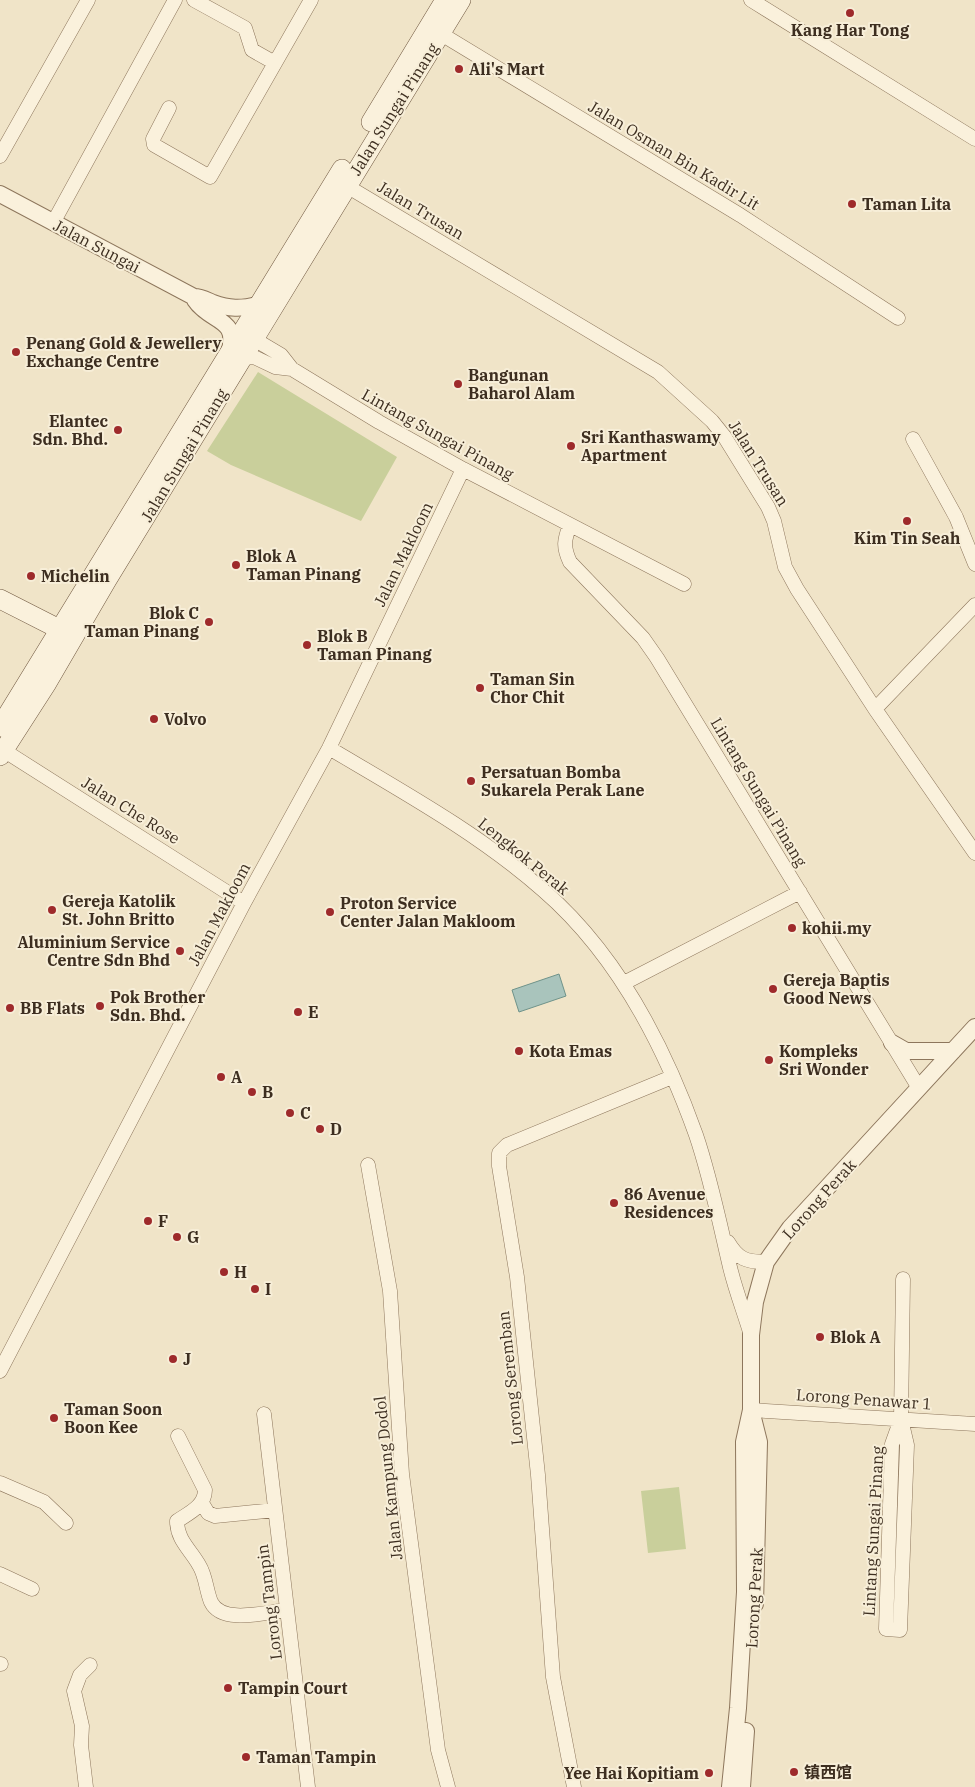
<svg xmlns="http://www.w3.org/2000/svg" width="975" height="1787" font-family="'IBM Plex Serif','Noto Sans SC',serif">
	<rect width="100%" height="100%" fill="#f0e4c8"/>
	<!-- green -->
	<path fill="#c9cf9b" d="M258,372l139,85 -36,64 -130,-56 -24,-14z
		M679,1487l7,62 -38,4 -7,-62z"/>
	<!-- water -->
	<path fill="#a9c4bc" stroke="#6f938a" d="M559,974l7,22 -47,16 -7,-22z"/>
	<g fill="none" stroke-linecap="round" stroke-linejoin="round">
		<defs>
			<path id="minor" d="M194,0l51,28 7,22 23,13
				M751,0l224,139
				M433,29l307,186 158,103
				M169,108l-16,31 1,6 56,32 101,-177
				M0,156l88,-156
				M340,182l318,190 54,49 12,15 44,71 6,14 11,46 12,22 78,120 100,144
				M53,223l122,-223
				M254,339l27,16 11,14 87,53 84,47 221,115
				M243,358l11,-1 21,10 17,2
				M913,439l43,78 19,47
				M570,525c-6,15 -7,22 0,37l73,76 14,20 262,430
				M875,709l100,-104
				M0,748l244,155
				M329,748c74,44 149,85 214,142 73,63 121,155 153,245 14,41 23,85 33,128 5,23 14,46 21,69
				M624,983l176,-91
				M368,1165l22,126 12,183 36,276 10,37
				M728,1242c10,17 18,20 38,20
				M0,1371l244,-468 85,-155 134,-279
				M751,1410l224,14
				M264,1414l44,373
				M901,1419l-9,25 -6,185 14,1 7,-185 -6,-26 2,-140
				M178,1436l27,54c0,16 -16,23 -28,31 0,19 13,28 22,44 7,11 7,25 12,37 11,23 55,10 76,8
				M0,1483l44,19 22,21
				M202,1503l6,10 7,3 60,-6
				M0,1574l32,15
				M0,1664h1
				M86,1787l-5,-42 1,-19 -8,-35 6,-16 10,-10
				M574,1787l-21,-110 -15,-202 -21,-198 -18,-111v-13l8,-8 165,-68"/>
			<path id="tertiary" d="M0,194l194,103c8,0 12,3 19,6 16,6 28,6 45,2
				M195,300c15,23 45,17 34,53
				M892,1043l14,8h47
				M752,1414l7,28 -4,162
				M730,1787l8,-79 7,-116 -1,-150 7,-32v-75l4,-33 11,-40 24,-34 185,-201
				M742,1787l4,-56"/>
			<path id="secondary" d="M371,122l74,-122
				M0,599l61,31 7,9
				M0,727l342,-558
				M0,756l47,-73 60,-103 354,-580"/>
		</defs>
		<!-- minor casing -->
		<use href="#minor" stroke="#8d765c" stroke-width="15"/>
		<!-- tertiary casing -->
		<use href="#tertiary" stroke="#8d765c" stroke-width="18"/>
		<!-- secondary casing -->
		<use href="#secondary" stroke="#6f573f" stroke-width="20"/>
		<!-- minor -->
		<use href="#minor" stroke="#faf1dc" stroke-width="14"/>
		<!-- tertiary -->
		<use href="#tertiary" stroke="#faf1dc" stroke-width="16"/>
		<!-- secondary -->
		<use href="#secondary" stroke="#faf1dc" stroke-width="19"/>
	</g>
	<!-- markers -->
	<g fill="#9e2a2b" stroke="#f7eed8" stroke-width="2">
		<circle cx="850" cy="13" r="5"/>
		<circle cx="459" cy="69" r="5"/>
		<circle cx="852" cy="204" r="5"/>
		<circle cx="16" cy="352" r="5"/>
		<circle cx="458" cy="384" r="5"/>
		<circle cx="118" cy="430" r="5"/>
		<circle cx="571" cy="446" r="5"/>
		<circle cx="907" cy="521" r="5"/>
		<circle cx="236" cy="565" r="5"/>
		<circle cx="31" cy="576" r="5"/>
		<circle cx="209" cy="622" r="5"/>
		<circle cx="307" cy="645" r="5"/>
		<circle cx="480" cy="688" r="5"/>
		<circle cx="154" cy="719" r="5"/>
		<circle cx="471" cy="781" r="5"/>
		<circle cx="52" cy="910" r="5"/>
		<circle cx="330" cy="912" r="5"/>
		<circle cx="792" cy="928" r="5"/>
		<circle cx="180" cy="951" r="5"/>
		<circle cx="773" cy="989" r="5"/>
		<circle cx="100" cy="1006" r="5"/>
		<circle cx="10" cy="1008" r="5"/>
		<circle cx="298" cy="1012" r="5"/>
		<circle cx="519" cy="1051" r="5"/>
		<circle cx="769" cy="1060" r="5"/>
		<circle cx="221" cy="1077" r="5"/>
		<circle cx="252" cy="1092" r="5"/>
		<circle cx="290" cy="1113" r="5"/>
		<circle cx="320" cy="1129" r="5"/>
		<circle cx="614" cy="1203" r="5"/>
		<circle cx="148" cy="1221" r="5"/>
		<circle cx="177" cy="1237" r="5"/>
		<circle cx="224" cy="1272" r="5"/>
		<circle cx="255" cy="1289" r="5"/>
		<circle cx="820" cy="1337" r="5"/>
		<circle cx="173" cy="1359" r="5"/>
		<circle cx="54" cy="1418" r="5"/>
		<circle cx="228" cy="1688" r="5"/>
		<circle cx="246" cy="1757" r="5"/>
		<circle cx="794" cy="1772" r="5"/>
		<circle cx="709" cy="1773" r="5"/>
	</g>
	<g text-anchor="middle" dominant-baseline="central" stroke-width="4" stroke-linejoin="round" paint-order="stroke">
		<!-- poi labels -->
		<g font-size="16" font-weight="bold" fill="#3d2e20" stroke="#f7eed8" text-anchor="start">
			<text x="850" y="30" text-anchor="middle">Kang Har Tong</text>
			<text x="469" y="69">Ali's Mart</text>
			<text x="862" y="204">Taman Lita</text>
			<text x="26" y="343">Penang Gold &amp; Jewellery<tspan x="26" dy="18">Exchange Centre</tspan></text>
			<text x="468" y="375">Bangunan<tspan x="468" dy="18">Baharol Alam</tspan></text>
			<text x="108" y="421" text-anchor="end">Elantec<tspan x="108" dy="18">Sdn. Bhd.</tspan></text>
			<text x="581" y="437">Sri Kanthaswamy<tspan x="581" dy="18">Apartment</tspan></text>
			<text x="907" y="538" text-anchor="middle">Kim Tin Seah</text>
			<text x="246" y="556">Blok A<tspan x="246" dy="18">Taman Pinang</tspan></text>
			<text x="41" y="576">Michelin</text>
			<text x="199" y="613" text-anchor="end">Blok C<tspan x="199" dy="18">Taman Pinang</tspan></text>
			<text x="317" y="636">Blok B<tspan x="317" dy="18">Taman Pinang</tspan></text>
			<text x="490" y="679">Taman Sin<tspan x="490" dy="18">Chor Chit</tspan></text>
			<text x="164" y="719">Volvo</text>
			<text x="481" y="772">Persatuan Bomba<tspan x="481" dy="18">Sukarela Perak Lane</tspan></text>
			<text x="62" y="901">Gereja Katolik<tspan x="62" dy="18">St. John Britto</tspan></text>
			<text x="340" y="903">Proton Service<tspan x="340" dy="18">Center Jalan Makloom</tspan></text>
			<text x="802" y="928">kohii.my</text>
			<text x="170" y="942" text-anchor="end">Aluminium Service<tspan x="170" dy="18">Centre Sdn Bhd</tspan></text>
			<text x="783" y="980">Gereja Baptis<tspan x="783" dy="18">Good News</tspan></text>
			<text x="110" y="997">Pok Brother<tspan x="110" dy="18">Sdn. Bhd.</tspan></text>
			<text x="20" y="1008">BB Flats</text>
			<text x="308" y="1012">E</text>
			<text x="529" y="1051">Kota Emas</text>
			<text x="779" y="1051">Kompleks<tspan x="779" dy="18">Sri Wonder</tspan></text>
			<text x="231" y="1077">A</text>
			<text x="262" y="1092">B</text>
			<text x="300" y="1113">C</text>
			<text x="330" y="1129">D</text>
			<text x="624" y="1194">86 Avenue<tspan x="624" dy="18">Residences</tspan></text>
			<text x="158" y="1221">F</text>
			<text x="187" y="1237">G</text>
			<text x="234" y="1272">H</text>
			<text x="265" y="1289">I</text>
			<text x="830" y="1337">Blok A</text>
			<text x="183" y="1359">J</text>
			<text x="64" y="1409">Taman Soon<tspan x="64" dy="18">Boon Kee</tspan></text>
			<text x="238" y="1688">Tampin Court</text>
			<text x="256" y="1757">Taman Tampin</text>
			<text x="804" y="1772">镇西馆</text>
			<text x="699" y="1773" text-anchor="end">Yee Hai Kopitiam</text>
		</g>
		<!-- street labels -->
		<g font-size="16" fill="#3d2e20" stroke="#f7eed8">
			<text transform="translate(394 109) rotate(-58)">Jalan Sungai Pinang</text>
			<text transform="translate(674 155) rotate(31)">Jalan Osman Bin Kadir Lit</text>
			<text transform="translate(421 210) rotate(31)">Jalan Trusan</text>
			<text transform="translate(97 246) rotate(28)">Jalan Sungai</text>
			<text transform="translate(438 434) rotate(29)">Lintang Sungai Pinang</text>
			<text transform="translate(184 455) rotate(-59)">Jalan Sungai Pinang</text>
			<text transform="translate(759 463) rotate(58)">Jalan Trusan</text>
			<text transform="translate(403 554) rotate(-64)">Jalan Makloom</text>
			<text transform="translate(759 792) rotate(59)">Lintang Sungai Pinang</text>
			<text transform="translate(131 810) rotate(32)">Jalan Che Rose</text>
			<text transform="translate(524 856) rotate(39)">Lengkok Perak</text>
			<text transform="translate(219 914) rotate(-62)">Jalan Makloom</text>
			<text transform="translate(819 1199) rotate(-48)">Lorong Perak</text>
			<text transform="translate(510 1378) rotate(-96)">Lorong Seremban</text>
			<text transform="translate(864 1399) rotate(4)">Lorong Penawar 1</text>
			<text transform="translate(388 1478) rotate(-96)">Jalan Kampung Dodol</text>
			<text transform="translate(873 1531) rotate(-87)">Lintang Sungai Pinang</text>
			<text transform="translate(754 1598) rotate(-87)">Lorong Perak</text>
			<text transform="translate(269 1602) rotate(-97)">Lorong Tampin</text>
		</g>
	</g>
</svg>
